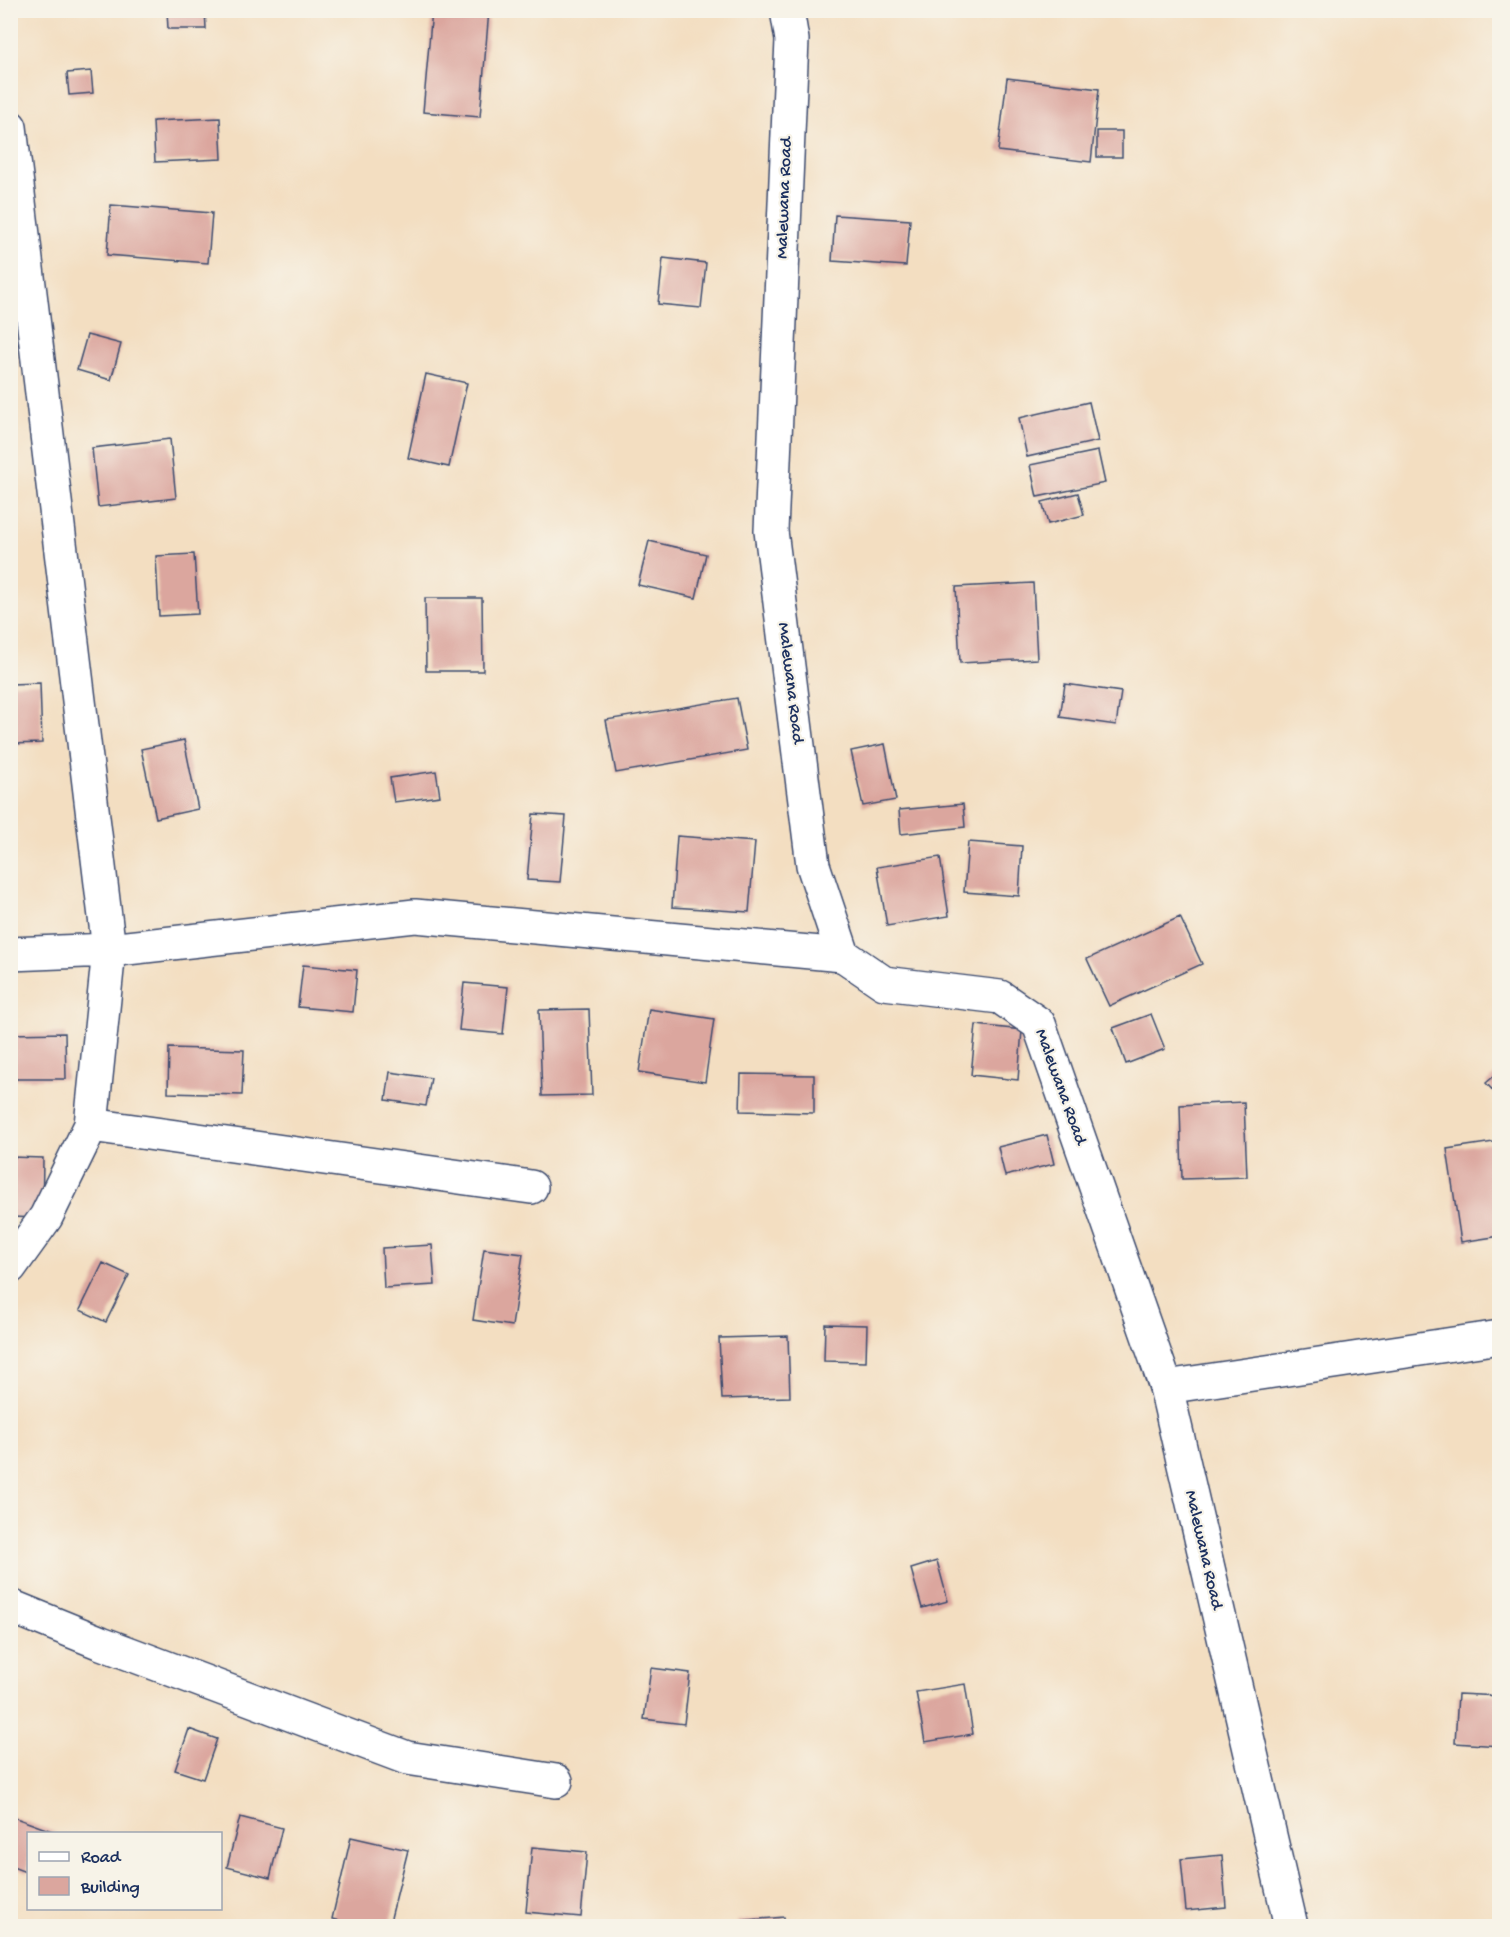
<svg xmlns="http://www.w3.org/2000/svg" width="1510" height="1937" font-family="'Gochi Hand',sans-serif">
	<rect width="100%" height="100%" fill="#f7f3e8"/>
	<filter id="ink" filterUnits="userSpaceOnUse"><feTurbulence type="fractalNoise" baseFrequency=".0167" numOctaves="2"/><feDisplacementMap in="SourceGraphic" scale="12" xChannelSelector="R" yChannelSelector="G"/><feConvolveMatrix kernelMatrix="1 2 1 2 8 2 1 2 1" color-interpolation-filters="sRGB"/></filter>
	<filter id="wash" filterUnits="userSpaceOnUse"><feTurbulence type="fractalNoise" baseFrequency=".008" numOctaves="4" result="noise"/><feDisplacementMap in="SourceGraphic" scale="24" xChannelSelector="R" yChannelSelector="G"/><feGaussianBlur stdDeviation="1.35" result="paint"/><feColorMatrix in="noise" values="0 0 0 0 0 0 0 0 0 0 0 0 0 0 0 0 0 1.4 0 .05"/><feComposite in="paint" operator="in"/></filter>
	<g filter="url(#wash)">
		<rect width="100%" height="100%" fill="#f3dec1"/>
		<g id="blocks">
			<!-- building -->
			<path fill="#dba69e" d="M167,10h38l1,19h-38z
				M432,10h57l-9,107 -57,-5z
				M1092,10h34v2l-33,4z
				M91,71l2,22 -24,2 -2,-22z
				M1007,78l92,11 -8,73 -93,-11z
				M220,118l2,41 -67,3 -2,-41z
				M1097,131h25v26h-25z
				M111,205l101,8 -4,50 -101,-8z
				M835,215l75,5 -4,46 -74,-5z
				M663,258l43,5 -5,45 -43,-4z
				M87,335l34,9 -10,36 -34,-10z
				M10,343l7,1 -1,27 -6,-1z
				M426,374l41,9 -18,84 -41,-9z
				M1089,402l9,39 -71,16 -8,-39z
				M170,439l6,59 -78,9 -6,-59z
				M1098,451l7,32 -68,14 -7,-32z
				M1078,493l6,22 -36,9 -6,-22z
				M649,541l57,13 -10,44 -58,-13z
				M194,554l4,60 -39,2 -3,-60z
				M1033,583l4,76 -77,4 -4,-76z
				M425,598h57l1,73h-57z
				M40,683l2,60 -32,1v-60z
				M1065,684l56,8 -5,33 -56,-8z
				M737,698l10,52 -131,23 -10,-53z
				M184,740l14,69 -42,9 -15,-69z
				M885,744l11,56 -33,6 -12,-55z
				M436,771l4,25 -46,6 -4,-24z
				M963,804l2,23 -64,7 -2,-24z
				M533,814l33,2 -6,66 -33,-2z
				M677,836l78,6 -6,70 -77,-5z
				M968,842l54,4 -3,50 -55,-4z
				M940,857l9,59 -62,10 -10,-59z
				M1180,917l22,47 -93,42 -22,-47z
				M303,965l54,5 -4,42 -55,-5z
				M464,983l44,4 -5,47 -44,-4z
				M589,1009l3,86 -50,1 -3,-86z
				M649,1009l65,10 -9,63 -66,-10z
				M1151,1014l14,35 -39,15 -13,-36z
				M976,1025l46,5 -4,50 -47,-5z
				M65,1033l1,46h-56v-45z
				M169,1048l75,2 -2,45 -74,-2z
				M1500,1071v27l-14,-15z
				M390,1072l41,6 -5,28 -40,-6z
				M741,1074l73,1v38l-74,-2z
				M1244,1102l3,75 -65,2 -2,-74z
				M1047,1135l7,29 -49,12 -7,-29z
				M1500,1141v95l-39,6 -14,-93z
				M10,1157l33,1 -1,60 -32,-1z
				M432,1245l3,40 -51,3 -2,-40z
				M484,1249l39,5 -11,72 -39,-6z
				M103,1263l26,12 -23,47 -26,-12z
				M825,1324l42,1 -1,37 -42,-1z
				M788,1336l2,61 -68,2 -3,-61z
				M937,1561l11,40 -26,7 -11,-39z
				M651,1668l39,5 -6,51 -40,-5z
				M965,1684l8,50 -48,8 -9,-50z
				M1458,1694l42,2v50l-45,-3z
				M189,1729l28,10 -14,40 -28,-9z
				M13,1817l44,16 -29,1v39l-18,-7v-42z
				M240,1817l42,11 -12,50 -43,-11z
				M351,1837l57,13 -19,76h-25l-32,-7z
				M532,1847l55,5 -6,65 -55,-5z
				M1222,1855l4,52 -40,4 -5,-52z
				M784,1917v9h-46l-1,-5z"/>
		</g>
	</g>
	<g filter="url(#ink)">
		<use href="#blocks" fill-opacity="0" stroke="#3b496d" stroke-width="1.5"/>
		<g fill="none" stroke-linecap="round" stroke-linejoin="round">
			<defs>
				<path id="minor" d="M10,127l99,823 -18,175 440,62
					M10,954l99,-4 306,-34 428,39
					M10,1267l36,-50 45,-92
					M1166,1387l334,-50
					M10,1606l91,37 306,115 149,23"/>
				<path id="tertiary" d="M787,10l5,30 -21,491 42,334 30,90 41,28 116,14 39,27 127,363 125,539"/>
			</defs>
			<!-- minor casing -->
			<use href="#minor" stroke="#3b496d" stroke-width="36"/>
			<!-- tertiary casing -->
			<use href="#tertiary" stroke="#3b496d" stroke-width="36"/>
			<!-- minor -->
			<use href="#minor" stroke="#fff" stroke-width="33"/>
			<!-- tertiary -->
			<use href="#tertiary" stroke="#fff" stroke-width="33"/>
		</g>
	</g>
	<g text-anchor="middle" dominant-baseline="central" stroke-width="4.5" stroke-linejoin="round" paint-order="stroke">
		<!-- street labels -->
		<g font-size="18" fill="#1b2f5e" stroke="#f7f3e8">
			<text transform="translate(785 198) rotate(-88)">Malewana Road</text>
			<text transform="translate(790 683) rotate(83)">Malewana Road</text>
			<text transform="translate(1060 1087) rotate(70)">Malewana Road</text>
			<text transform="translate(1203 1550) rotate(77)">Malewana Road</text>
		</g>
	</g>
	<!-- margin -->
	<rect width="1510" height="1937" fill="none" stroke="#f7f3e8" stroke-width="36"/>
	<!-- legend -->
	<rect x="27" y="1832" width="195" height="78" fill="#f7f3e8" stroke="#9fa5b1" stroke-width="1.5"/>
	<rect x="39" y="1852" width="30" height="9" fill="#ffffff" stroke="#9fa5b1" stroke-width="1.5"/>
	<text x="81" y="1862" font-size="18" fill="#1b2f5e">Road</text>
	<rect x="39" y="1877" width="30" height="18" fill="#dba69e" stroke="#9fa5b1" stroke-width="1.5"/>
	<text x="81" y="1892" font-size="18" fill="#1b2f5e">Building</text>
</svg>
